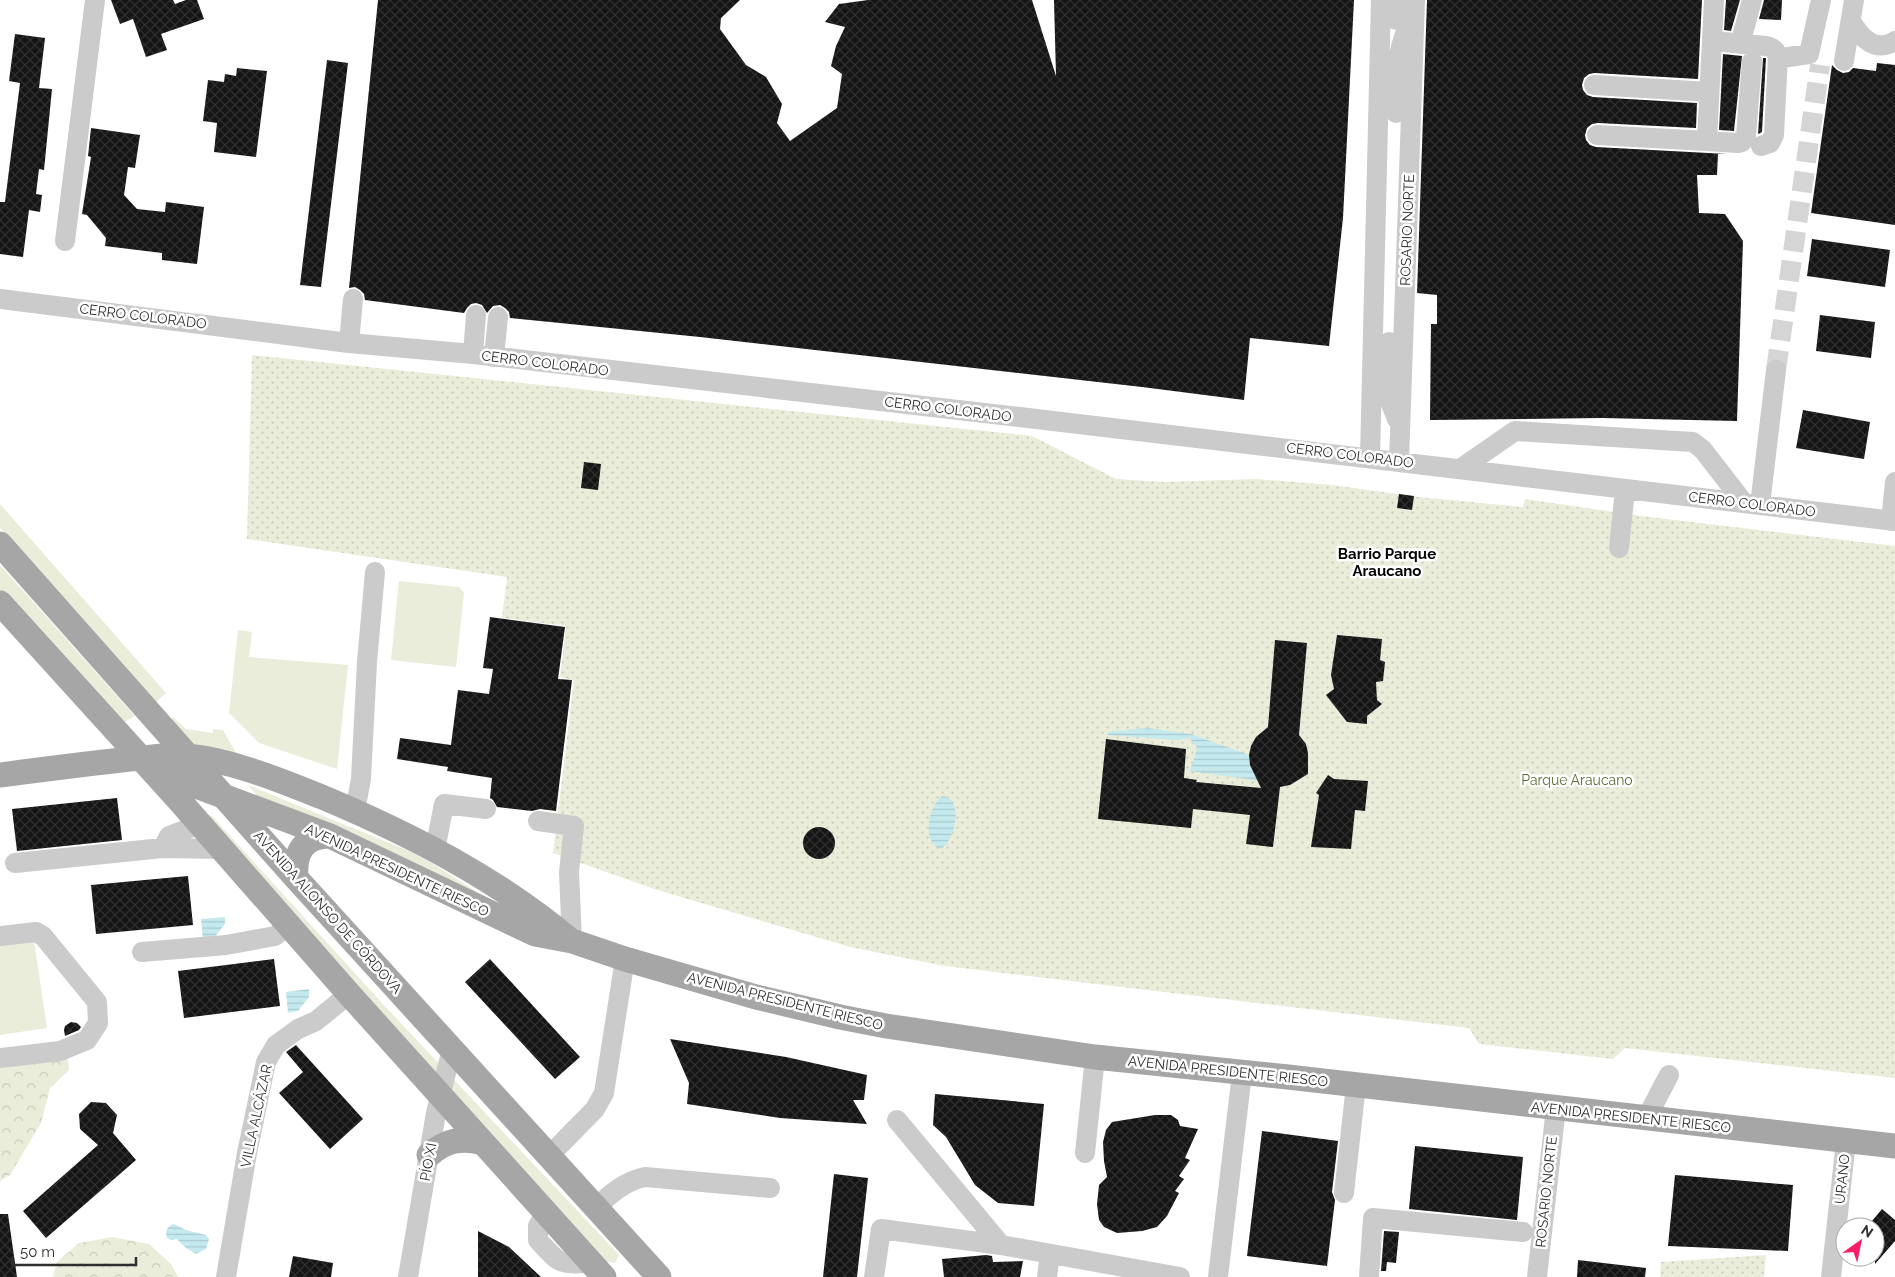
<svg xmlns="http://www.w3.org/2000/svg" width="1895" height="1277" font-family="Raleway,sans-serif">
	<defs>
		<pattern id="forest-crowns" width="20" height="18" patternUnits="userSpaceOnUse" patternTransform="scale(1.25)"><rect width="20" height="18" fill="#e9edda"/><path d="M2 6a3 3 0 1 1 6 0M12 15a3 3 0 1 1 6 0" fill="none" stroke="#c8ccbb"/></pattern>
		<pattern id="park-dots" width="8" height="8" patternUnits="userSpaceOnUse" patternTransform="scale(1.25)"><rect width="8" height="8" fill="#e9edda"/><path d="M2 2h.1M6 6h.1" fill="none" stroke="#c8ccbb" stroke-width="1.8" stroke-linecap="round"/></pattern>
		<pattern id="water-rules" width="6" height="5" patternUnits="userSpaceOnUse" patternTransform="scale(1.25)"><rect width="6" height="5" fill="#c4eaef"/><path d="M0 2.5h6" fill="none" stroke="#a9c9cd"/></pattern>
		<pattern id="building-cross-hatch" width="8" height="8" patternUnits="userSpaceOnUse" patternTransform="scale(1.25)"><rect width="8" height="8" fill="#151515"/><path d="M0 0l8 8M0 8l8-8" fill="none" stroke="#2f2f2f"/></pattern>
	</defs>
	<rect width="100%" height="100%" fill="#fff"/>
	<!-- grass -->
	<path fill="#e9edda" d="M0,504l166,189 -11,10 -155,-175z
		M0,565l135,151 -14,8 -121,-133z
		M399,581l60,6 5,6 -8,74 -65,-7z
		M238,630l14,2 -3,25 99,8 -11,104 -78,-26 -30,-30z
		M173,717l13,12 27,4v-4l10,1 12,21v5l-38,-10 -8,-5 -20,-20z
		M248,785l161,66 24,13 55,35 -225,-96z
		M203,814l9,2 169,186 238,253 -4,8 -8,-1z
		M33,934l14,94 -47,7v-96z"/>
	<!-- forest -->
	<path fill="url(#forest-crowns)" d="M68,1055l1,15 -19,18 -9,35 -31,52 -10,6v-114z
		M112,1237l37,7 22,20 7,13h-125l4,-15 22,-19z"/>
	<!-- park -->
	<path fill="url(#park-dots)" d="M252,355l780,81 84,43 48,3 92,-3 76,6 86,12 105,10 2,-8 116,17 254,30v532l-270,-30 -12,11 -134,-15 -10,-16 -524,-62 -95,-19 -196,-58 -101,-36 21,-173 -14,-3 6,-51 -64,-8 5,-41 -260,-38z
		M1766,1255l-2,22h-104l1,-15z"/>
	<!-- water -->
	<path fill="url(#water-rules)" d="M1148,728l43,6 58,21c1,12 4,18 12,26l-71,-10c2,-9 6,-15 7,-24l-8,-9 -12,2 -69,-5v-3z
		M942,796c22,1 14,44 -1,53 -20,-7 -13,-42 1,-53z
		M225,917v7l-12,15 -10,1 -2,-21z
		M309,989v8l-11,14 -10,2 -2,-21z
		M174,1224l12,6 20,5 3,4 -3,10 -10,5 -10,-6 -9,-9 -6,1 -4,-2c-2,-7 0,-12 7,-14z"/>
	<!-- building -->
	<path fill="url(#building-cross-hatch)" d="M111,0h62l2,4 11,-4h11l7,19 -43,15 6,16 -21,7 -13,-38 -13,5z
		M378,0h362l-19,18 -1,11 26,36 20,12 16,27 -5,19 13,18 47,-33 5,-34 -11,-8 5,-20 9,-19 -20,-5 14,-18 29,-4h164l24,76 -2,-76h300l-11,218 -14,128 -79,-8 -6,62 -102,-13 -442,-50 -190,-19 -1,-6 -4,-4 -5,-3 -7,1 -6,7 -5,-8 -6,-2 -5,1 -4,4 -3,5 -99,-13 -1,-6 -4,-4 -5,-3 -6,1z
		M1427,0h275l-4,79 -103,-6 -6,1 -5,4 -2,7 1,5 4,5 6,2 104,6 -1,25 -98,-5 -6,1 -5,4 -2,7 1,5 4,5 6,2 131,7h-9l-1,21h-20l2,38 26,1 18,27 -6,180 -135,-3 -172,2 1,-96h6v-29l-20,-2z
		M1726,0h14l-9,31 -7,-1z
		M1764,0h18l-1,20 -22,-1z
		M15,34l30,4 -6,50 13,1 -8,81 -5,-1 -3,25 6,1 -2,17 -11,-2 -6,47 -23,-3v-52h5l15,-119 -11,-2z
		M1723,54l19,2 -8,75 -15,-1z
		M1763,58h3l-4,74 -4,2z
		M327,60l21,3 -27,224 -21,-2z
		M1877,63l18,2v160l-84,-12 21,-148 5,5 6,3 6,-1 4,-4 23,3z
		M237,68l30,3 -11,86 -42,-5 3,-29 -14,-2 5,-41 16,2 1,-8 11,2z
		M91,128l49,7 -5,33 -7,-1 -4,28 13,14 28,3 1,-10 38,5 -7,57 -35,-4v-7l-57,-7 1,-8 -19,-23 -5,-1 9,-57 -3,-1z
		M1812,239l78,11 -5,37 -78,-11z
		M1820,315l55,7 -4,36 -55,-7z
		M1803,410l67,12 -6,37 -68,-11z
		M584,462l17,2 -3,26 -17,-2z
		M1399,494l15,2 -2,14 -15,-2z
		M490,617l75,10 -7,52 14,1 -16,131 -16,-2 -8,2 -35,-4 -4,-7 -3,-2 2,-20 -45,-7 1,-4 -51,-8 3,-21 51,7 7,-55 31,4 4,-25 -10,-1z
		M1337,635l45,4 -2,21 5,2 -2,19 -7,1 1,18 5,4 -15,12v8l-20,-2 -21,-27 8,-6 -3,-14z
		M1275,640l32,3 -8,92 7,9 2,9v21l-18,11 -10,2 -7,60 -27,-3 4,-29 -57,-6 -2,19 -93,-9 8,-80 80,10 -2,29 13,2 -1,2 65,6 -11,-23 -1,-10 2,-9 5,-9 12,-10z
		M1328,775l6,4 34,2 -3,30 -10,-1 -4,39 -40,-2 8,-52 -3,-2z
		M117,798l5,42 -105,11 -5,-42z
		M803 843a16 16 0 1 1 32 0a16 16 0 1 1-32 0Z
		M188,876l5,49 -97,9 -5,-49z
		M274,959l6,47 -96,12 -6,-47z
		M490,959l90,98 -25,22 -90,-97z
		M71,1022l6,1 4,4 -2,3 -14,6 -1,-6 1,-4z
		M670,1039l116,18 81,18 -3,25h-11l14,24 -87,-6 -93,-14 2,-21z
		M296,1045l67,74 -33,30 -51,-56 24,-21 -17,-20z
		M935,1094l109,10 -10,102 -36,-3 -23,-18 -29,-48 -13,-12z
		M91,1102l15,1 11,12 -4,18 23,27 -90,78 -23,-27 75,-66 -18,-16 -1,-15z
		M1155,1115h16l7,5 2,6 18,3 -13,29 5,2 -11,16 5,3 -9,12 4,2 -12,23 -10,11 -15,4 -25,2 -13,-6 -5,-7 -2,-16 2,-19 8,-8 -3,-16 -1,-19 3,-12 6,-8z
		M1262,1131l76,10 -6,51 3,8 -8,66 -80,-10z
		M1415,1146l108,11 -6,63 -108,-11z
		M834,1174l34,4 -11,99h-34z
		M1675,1175l118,10 -5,66 -120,-5z
		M1882,1209l13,11v21l-20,23v-37h-8z
		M0,1214h8l9,63h-17z
		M478,1231l31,16 32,30h-63z
		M1384,1231l15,1 -3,31 -9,-1 -1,9h-5z
		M986,1255l6,1 1,6 30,-1 -3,16h-76l-2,-18z
		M293,1256l40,7 -2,14h-42z
		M1578,1260l68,8 -1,9h-68z"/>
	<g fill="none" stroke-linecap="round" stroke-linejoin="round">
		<!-- minor-tunnel -->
		<path stroke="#d5d5d5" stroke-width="20" stroke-dasharray="20 10" stroke-linecap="butt" d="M1776,370l44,-305"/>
		<!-- minor -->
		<path stroke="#cbcbcb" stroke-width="20" d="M1396,20v-20
			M1851,21c10,17 24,32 44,20
			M1743,33l9,-33
			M1712,41l54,5c6,1 10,4 12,10l-4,79 -4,8 -9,3
			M1782,58l27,-4 12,-54
			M1844,61l10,-61
			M1594,85l115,7
			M1396,113c0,-30 -1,-58 12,-86
			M1597,135l110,6 7,-141
			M1707,141l31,2 4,-1 4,-6 6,-75
			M65,241l30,-241
			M0,299l349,44 124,11 555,64 867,103
			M1389,342l-1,54 9,23
			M349,343l4,-44
			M473,354l3,-39
			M494,357l4,-40
			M1370,458l11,-458
			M1399,461l16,-461
			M1460,469l55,-38 178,11 10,8 41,53
			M1760,505l16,-135
			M1891,521l4,-39
			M1619,548l6,-58
			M355,811l6,-32 6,-117 8,-90
			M538,821l36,5 -5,46 3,69
			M163,848l6,-12 31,-12
			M435,850l9,-46 42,5
			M15,863l148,-15 59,1
			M0,936l36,-4 7,4 54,66 1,21 -11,17 -27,11 -60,7
			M142,952l84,-7 49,-9 14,-11
			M1646,1119l23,-44
			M897,1120l104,125 179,32
			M1085,1153l10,-96
			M549,1156l46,-47 9,-16 21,-134
			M1344,1193l12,-108
			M596,1208c14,-14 29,-27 49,-31l125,11
			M546,1213l-8,13v14c21,23 21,26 53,22
			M226,1277l21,-124 19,-91 10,-17 22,-16 18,-8 33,-27
			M408,1277l28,-164 16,-64
			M874,1277l7,-48 120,16
			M1047,1277l3,-23
			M1218,1277l24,-204
			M1369,1277l4,-59 150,14
			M1537,1277l19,-169
			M1831,1277l15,-136"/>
		<!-- major -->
		<path stroke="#a6a6a6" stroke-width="25" d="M0,544l296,334 363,399
			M0,603l178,196 171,195 255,283
			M141,758l39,22 150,56 205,98 37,7 53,18 131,38 84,20 46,9 209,31 193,20 607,69
			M0,775c46,-6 93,-12 139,-17 16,-1 33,-4 49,-2 46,5 91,24 134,41 88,37 174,81 248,143
			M296,878c-2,-25 7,-42 34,-42
			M429,1155c17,-15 33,-18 54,-12"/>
	</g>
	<g text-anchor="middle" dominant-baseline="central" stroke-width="5" stroke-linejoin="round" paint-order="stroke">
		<!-- street labels -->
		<g font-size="14" fill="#2e2e2e" stroke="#fff">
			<text transform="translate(1407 230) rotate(-88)">ROSARIO NORTE</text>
			<text transform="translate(143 316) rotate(7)">CERRO COLORADO</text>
			<text transform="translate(545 363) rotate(7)">CERRO COLORADO</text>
			<text transform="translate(948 409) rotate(7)">CERRO COLORADO</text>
			<text transform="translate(1350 455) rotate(7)">CERRO COLORADO</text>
			<text transform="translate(1752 504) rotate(7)">CERRO COLORADO</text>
			<text transform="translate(397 870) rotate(25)">AVENIDA PRESIDENTE RIESCO</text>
			<text transform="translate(328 912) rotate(48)">AVENIDA ALONSO DE CÓRDOVA</text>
			<text transform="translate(785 1001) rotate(14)">AVENIDA PRESIDENTE RIESCO</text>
			<text transform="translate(1228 1071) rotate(6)">AVENIDA PRESIDENTE RIESCO</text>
			<text transform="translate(256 1116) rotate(-78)">VILLA ALCÁZAR</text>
			<text transform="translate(1631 1117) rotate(6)">AVENIDA PRESIDENTE RIESCO</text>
			<text transform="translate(428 1162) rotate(-80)">PÍO XI</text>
			<text transform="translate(1842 1179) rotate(-84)">URANO</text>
			<text transform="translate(1546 1192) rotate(-84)">ROSARIO NORTE</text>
		</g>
		<!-- park labels -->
		<g font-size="14" fill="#5f6e37" stroke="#fff">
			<text x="1577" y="780">Parque Araucano</text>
		</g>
		<!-- neighbourhood labels -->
		<g font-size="15" font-weight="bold" fill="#000" stroke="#fff">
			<text x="1387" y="554">Barrio Parque<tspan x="1387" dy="17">Araucano</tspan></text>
		</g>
	</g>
	<!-- north arrow -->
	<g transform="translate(1860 1242) rotate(33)"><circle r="24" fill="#ffffff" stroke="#ababab"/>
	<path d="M0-4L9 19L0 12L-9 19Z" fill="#f71e67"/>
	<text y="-8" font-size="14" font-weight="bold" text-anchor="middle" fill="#2e2e2e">N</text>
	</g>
	<!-- scale -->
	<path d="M12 1257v8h124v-8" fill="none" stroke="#2e2e2e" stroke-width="2.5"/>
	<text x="20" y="1257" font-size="15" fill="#2e2e2e" stroke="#ffffff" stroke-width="4" paint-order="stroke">50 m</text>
</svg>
